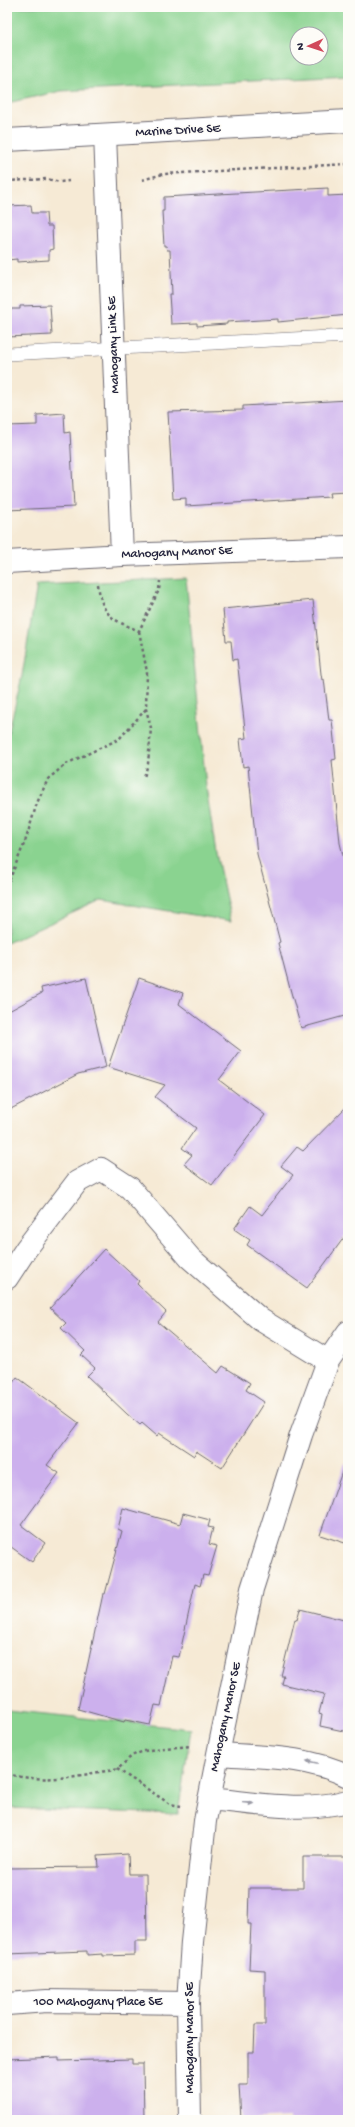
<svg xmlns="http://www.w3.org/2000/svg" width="355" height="2127" font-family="'Gochi Hand',sans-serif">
	<rect width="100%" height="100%" fill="#fdfcf7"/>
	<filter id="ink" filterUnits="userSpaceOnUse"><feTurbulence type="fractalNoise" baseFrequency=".025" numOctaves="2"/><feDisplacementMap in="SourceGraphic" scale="8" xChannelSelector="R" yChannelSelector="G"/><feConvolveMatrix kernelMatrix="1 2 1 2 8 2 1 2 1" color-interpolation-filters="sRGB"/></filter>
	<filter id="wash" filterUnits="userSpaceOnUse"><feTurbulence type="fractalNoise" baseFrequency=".012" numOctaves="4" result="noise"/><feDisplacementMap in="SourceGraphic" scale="16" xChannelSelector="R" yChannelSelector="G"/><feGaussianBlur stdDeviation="0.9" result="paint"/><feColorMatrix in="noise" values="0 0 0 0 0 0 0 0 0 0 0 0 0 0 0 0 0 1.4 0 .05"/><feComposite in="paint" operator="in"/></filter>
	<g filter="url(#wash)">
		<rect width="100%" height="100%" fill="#f6ead5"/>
		<!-- green -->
		<path fill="#8ad390" stroke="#567a66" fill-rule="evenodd" d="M7,7h341v69l-287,15 -54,12zM297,34h24v24h-24z
			M186,578l20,209 10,66 15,68 -130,-21 -94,43v-204l15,-63 15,-91z
			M7,1710l184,19 -13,85 -171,-6z"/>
		<g id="blocks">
			<!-- building -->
			<path fill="#ccb0ed" d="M328,188v8l20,-1v120l-70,7v-3l-51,3v2l-30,2v-3l-26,1 -2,-30h3l-2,-44h-3l-1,-4h-2l-2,-35h2v-14z
				M31,205l1,8h14l1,13h5l1,23 -4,1v10l-32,2v-3l-10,1v-54z
				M50,305l2,30 -45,2v-28h13v-3z
				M348,400v92l-19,1 1,4 -144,9v-8l-13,1 -5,-87 75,-2v-4z
				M64,413l1,20 5,-1 4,75 -67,3v-84l30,-1v-10z
				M313,600l8,74 1,6 2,-1 5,41h3l4,39 -4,1 8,83 8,33v139l-47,13 -12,-43 -11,-42 2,-1 -23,-88 -9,-88 -5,1 -3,-28 6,-1 -9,-79 -4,1 -2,-19h-5l-3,-32z
				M86,978l20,89 -28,7 -71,37v-99l35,-19 -1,-5z
				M139,978l44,15 -4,11 62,47 -22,29 46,35 -53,70 -28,-21 8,-9 -10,-7 14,-20 -41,-31 10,-12 -57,-18z
				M348,1105v127l-41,56 -60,-43 3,-5 -16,-11 16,-23 12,9 31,-40 -12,-9 16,-19 6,4z
				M104,1249l35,32 -2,3 29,28 -8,10 60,51 5,-7 27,17 -4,7 18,12 -42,66 -26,-17 -2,5 -35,-23 -2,3 -15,-13 -2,2 -13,-11 -40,-38 8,-8 -14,-13 4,-4 -24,-23 5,-5 -16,-15z
				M17,1377l62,46 -32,42 12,8 -38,52 24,18 -13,19 -25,-18v-153z
				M345,1463l3,1v80l-28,-9z
				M123,1508l57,16 3,-11 27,7 -2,7 5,1 -4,16 8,2 -9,30 -5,-1 -3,11 -5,-2 -16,73 -7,-1 -11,50 -6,-1 -5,20 -25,-5 -1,2 -46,-13 25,-115h2l17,-63 -4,-2z
				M300,1609l48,12v111l-28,-6 2,-12 -3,-1 5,-19 -42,-10 2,-8h-3l14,-57 2,1z
				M128,1854l1,20h17l1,67h-12v14l-32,1v-2l-16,1v-4l-80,3v-86l92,-1 -1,-11z
				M303,1857h45v263h-59v-2l-48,2 -2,-35h9v-33h6l1,-27h10v-55l-16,-1 2,-45h-3l1,-36h54z
				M59,2057v4l73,-2v5h11l1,56h-137v-61z"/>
		</g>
	</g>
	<g filter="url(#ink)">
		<use href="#blocks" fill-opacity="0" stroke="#6c6871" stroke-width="1"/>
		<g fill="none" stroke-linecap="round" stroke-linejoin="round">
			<defs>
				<path id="service" d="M7,354l341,-18"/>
				<path id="minor" d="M105,135l17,420
					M7,562l115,-7 226,-8
					M7,1278l19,-29 51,-67 24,-13 29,19 60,70 71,62 67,41
					M218,1754c44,3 90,2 130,22
					M209,1799c46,4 93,14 139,2
					M7,2004l40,-3 141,2
					M190,2120l-2,-117 4,-61 13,-121 13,-67 34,-165 49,-154 27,-74 20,-29"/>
				<path id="tertiary" d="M7,140l341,-19"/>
			</defs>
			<!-- service casing -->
			<use href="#service" stroke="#6c6871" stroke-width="14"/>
			<!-- minor casing -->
			<use href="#minor" stroke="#6c6871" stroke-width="24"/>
			<!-- tertiary casing -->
			<use href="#tertiary" stroke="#6c6871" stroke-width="24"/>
			<!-- path -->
			<path stroke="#6c6871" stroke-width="2.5" stroke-dasharray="3 3" stroke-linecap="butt" d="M142,180l21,-6 185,-10
				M7,181l40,-2 13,3 9,-1
				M98,584c4,32 13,35 41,47l20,-41 1,-9
				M139,631l8,41 -1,37 5,19 -3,36 -4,13
				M7,886l19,-47 11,-36 11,-24 18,-15 53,-25 27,-30
				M117,1769l53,35 11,2
				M7,1774c31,8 61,4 92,-2 5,-1 14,-1 18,-3 7,-4 11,-12 19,-15 17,-7 37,-6 55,-8"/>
			<!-- service -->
			<use href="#service" stroke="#fff" stroke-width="13"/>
			<!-- minor -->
			<use href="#minor" stroke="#fff" stroke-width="22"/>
			<!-- tertiary -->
			<use href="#tertiary" stroke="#fff" stroke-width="22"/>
		</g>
		<!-- one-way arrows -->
		<defs><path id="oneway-solid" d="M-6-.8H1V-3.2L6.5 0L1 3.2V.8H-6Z"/></defs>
		<g fill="#9c9ca7">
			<use href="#oneway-solid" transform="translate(312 1762) rotate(-168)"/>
			<use href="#oneway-solid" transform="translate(248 1803) rotate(6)"/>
		</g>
	</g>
	<g text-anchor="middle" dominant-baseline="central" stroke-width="3" stroke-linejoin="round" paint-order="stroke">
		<!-- street labels -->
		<g font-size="13" fill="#22223b" stroke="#fdfcf7">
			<text transform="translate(178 131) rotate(-3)">Marine Drive SE</text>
			<text transform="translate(114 345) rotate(-92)">Mahogany Link SE</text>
			<text transform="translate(177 553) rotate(-2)">Mahogany Manor SE</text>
			<text transform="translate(226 1717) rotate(-78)">Mahogany Manor SE</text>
			<text x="98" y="2002">100 Mahogany Place SE</text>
			<text transform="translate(190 2038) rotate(-90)">Mahogany Manor SE</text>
		</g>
	</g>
	<!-- margin -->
	<rect width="355" height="2127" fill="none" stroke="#fdfcf7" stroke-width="24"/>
	<!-- north arrow -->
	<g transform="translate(309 46) rotate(267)"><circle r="19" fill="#fdfcf7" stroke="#a5a5ac"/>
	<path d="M0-3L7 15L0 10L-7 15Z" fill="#d1495b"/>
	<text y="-6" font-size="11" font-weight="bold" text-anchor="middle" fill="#22223b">N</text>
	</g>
</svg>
